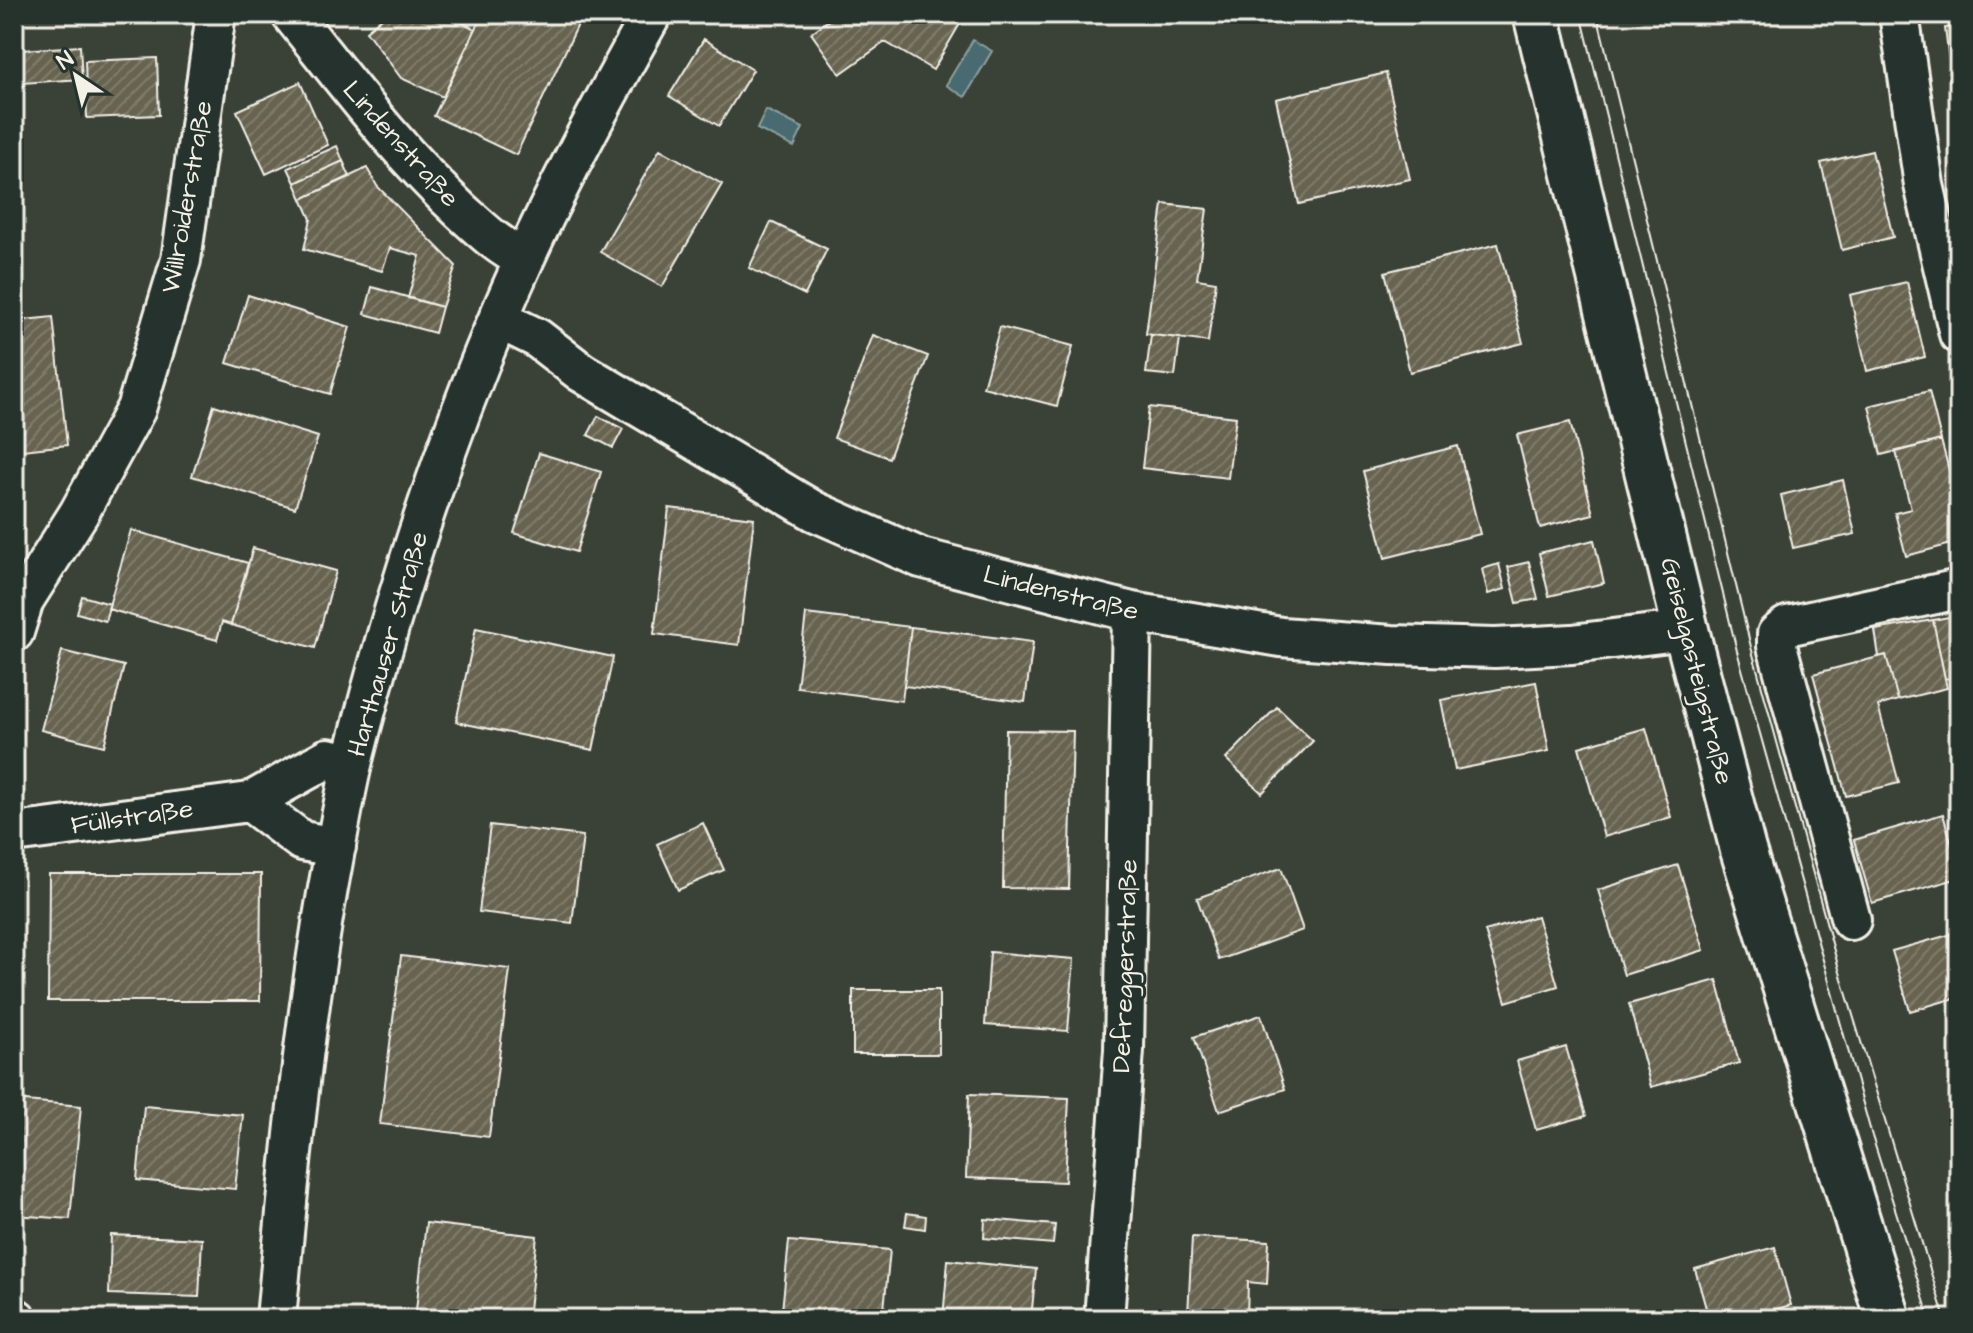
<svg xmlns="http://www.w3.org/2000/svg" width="1973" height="1333" font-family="'Architects Daughter',sans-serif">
	<defs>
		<pattern id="building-hatch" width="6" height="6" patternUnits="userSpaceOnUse" patternTransform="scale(2)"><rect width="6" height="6" fill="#686451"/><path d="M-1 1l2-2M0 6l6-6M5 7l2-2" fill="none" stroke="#7e7b6a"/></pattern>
	</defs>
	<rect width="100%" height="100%" fill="#3a4238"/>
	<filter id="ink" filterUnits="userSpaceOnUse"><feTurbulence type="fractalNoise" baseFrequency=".0125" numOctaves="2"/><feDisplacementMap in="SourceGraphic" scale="16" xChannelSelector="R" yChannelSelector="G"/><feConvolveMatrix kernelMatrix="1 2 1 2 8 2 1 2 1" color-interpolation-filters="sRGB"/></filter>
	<g filter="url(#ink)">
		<!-- water -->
		<path fill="#496a70" stroke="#8da0a0" stroke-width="2" d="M973,40l19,11 -27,46 -19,-12z
			M766,110l37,18 -9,19 -37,-18z"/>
		<!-- building -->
		<path fill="url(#building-hatch)" stroke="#f4f1e8" stroke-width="2" d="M387,14h60l28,15 -32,68 -42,-19 -35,-47z
			M483,14h100l-67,141 -82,-39z
			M837,14h111l13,8 -28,48 -48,-28 -45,32 -29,-41z
			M1959,26v50l-8,1 -6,-49z
			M704,39l49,31 -34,56 -50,-30z
			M80,46l2,33 -60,4 -2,-33z
			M157,58l2,57 -72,3 -2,-57z
			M1386,73l24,106 -111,25 -23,-105z
			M300,82l28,63 -62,29 -29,-63z
			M337,146l6,15 -48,22 -7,-15z
			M660,149l62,35 -60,103 -62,-35z
			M1872,151l21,86 -51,13 -21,-87z
			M343,161l7,16 -48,22 -7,-16z
			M367,168l10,18 79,80 -14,41 -34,-9 12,-42 -30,-8 -8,23 -78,-22 7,-30 -9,-20z
			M1163,204l44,5 -10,70 19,3 -8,60 -62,-8z
			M771,222l56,27 -22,46 -56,-27z
			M1498,244l25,99 -113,29 -25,-100z
			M1907,282l18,75 -58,14 -17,-76z
			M372,287l70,20 -7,26 -70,-19z
			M248,295l102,32 -20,67 -103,-31z
			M53,317l14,128 -53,6v-130z
			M1000,327l73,19 -16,60 -74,-19z
			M873,335l55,21 -39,102 -55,-20z
			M1151,335l29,3 -5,38 -29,-3z
			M1929,391l12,49 -60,15 -12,-49z
			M214,405l104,32 -23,71 -103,-32z
			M1149,407l87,10 -8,61 -86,-10z
			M598,416l25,13 -10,19 -25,-13z
			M1570,422l23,92 -53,14 -23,-93z
			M1941,440l18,68v34l-53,14 -11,-43 16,-4 -15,-57z
			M1458,446l22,88 -95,24 -22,-87z
			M539,453l62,19 -25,80 -62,-19z
			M1843,480l12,54 -62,14 -12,-53z
			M669,508l85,10 -15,127 -85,-11z
			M131,530l117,33 -17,62 -9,-3 -5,18 -109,-31z
			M1594,540l10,43 -55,13 -10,-43z
			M253,548l83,23 -21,77 -84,-23z
			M1529,562l9,37 -21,4 -9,-36z
			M1499,564l6,25 -17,5 -6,-25z
			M82,596l28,8 -5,17 -28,-8z
			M806,614l105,13 -9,74 -105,-14z
			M1959,615v62l-14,2 -12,-59z
			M1933,620l14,68 -49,12 -12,-45 -7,2 -4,-27z
			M911,627l122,15 -8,60 -121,-16z
			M476,628l137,29 -20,93 -137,-28z
			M62,651l62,15 -20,80 -63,-16z
			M1886,655l12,45 -20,6 21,77 -53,13 -33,-122z
			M1536,682l13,69 -94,19 -14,-70z
			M1277,707l36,34 -51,52 -36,-34z
			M1646,728l25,89 -67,20 -25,-90z
			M1006,730l67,1 -4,158 -66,-1z
			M1943,814l16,55v9l-87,25 -18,-63z
			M703,823l21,47 -46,20 -21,-46z
			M490,825l93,11 -11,87 -93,-11z
			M1678,865l26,85 -80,25 -26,-85z
			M1281,868l22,62 -84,30 -22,-62z
			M49,874h212l-1,127h-212z
			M1537,916l21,70 -52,16 -21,-71z
			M1959,932v65l-49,14 -18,-60z
			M990,952l84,7 -6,72 -83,-6z
			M401,956l109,13 -21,168 -109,-13z
			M1717,980l22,83 -88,24 -22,-83z
			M853,990h86v64h-86z
			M1261,1015l24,74 -66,22 -25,-74z
			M1566,1047l20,69 -50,14 -19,-69z
			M969,1094l100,4 -4,84 -99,-4z
			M14,1100l67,6 -11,113 -56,-4z
			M144,1106l99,9 -8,74 -98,-9z
			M907,1213l19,3 -1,13 -20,-3z
			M985,1219l70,6 -2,19 -69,-6z
			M426,1223l111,13 -9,83h-113z
			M111,1235l91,4 -3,58 -90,-3z
			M1192,1237l77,4 -2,43 -19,-2 -1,36 -59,-3z
			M789,1241l101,9 -7,69 -101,-8z
			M1775,1247l16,58 -50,14h-32l-14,-50z
			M948,1260l88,9 -5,50h-88z"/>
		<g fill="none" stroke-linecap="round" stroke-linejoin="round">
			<defs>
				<path id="minor" d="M291,14c54,67 107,138 170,197 21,19 37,35 63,48
					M1899,14l25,171 35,149
					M498,319l39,19 44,34 233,139 107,47 211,54 149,25 111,8 103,3 77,-4 114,-14
					M14,632l10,-32 55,-87 57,-104 45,-149 35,-246
					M250,802l52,39 34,6
					M14,833l236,-31 78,-44 24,5
					M1851,920l-74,-274v-12l10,-8 172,-37
					M14,1317l3,2
					M276,1319c13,-144 27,-288 52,-431 8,-42 15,-86 25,-128 42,-167 100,-345 172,-502 38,-83 82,-164 127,-244
					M1104,1319l20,-269 8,-438"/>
				<path id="major" d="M1536,14l150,616 57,220 145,469"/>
			</defs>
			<!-- minor casing -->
			<use href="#minor" stroke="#f4f1e8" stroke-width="44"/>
			<!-- major casing -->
			<use href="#major" stroke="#f4f1e8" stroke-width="50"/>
			<!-- minor -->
			<use href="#minor" stroke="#26332d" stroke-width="38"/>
			<!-- major -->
			<use href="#major" stroke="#26332d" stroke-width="44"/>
			<!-- tram -->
			<path stroke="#f4f1e8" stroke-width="2" d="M1581,14l156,637 135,485 58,183
				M1597,14l154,633 88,322 106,350"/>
		</g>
	</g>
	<g text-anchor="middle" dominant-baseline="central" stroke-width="6" stroke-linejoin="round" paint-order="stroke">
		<!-- street labels -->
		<g font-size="26" fill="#f4f1e8" stroke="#26332d">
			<text transform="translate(401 144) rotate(48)">Lindenstraße</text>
			<text transform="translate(187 197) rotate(-80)">Willroiderstraße</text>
			<text transform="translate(1061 593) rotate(14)">Lindenstraße</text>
			<text transform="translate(388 644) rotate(-74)">Harthauser Straße</text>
			<text transform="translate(1697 671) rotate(76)">Geiselgasteigstraße</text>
			<text transform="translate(132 817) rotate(-8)">Füllstraße</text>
			<text transform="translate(1125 966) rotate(-88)">Defreggerstraße</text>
		</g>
	</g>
	<!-- margin -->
	<rect width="1973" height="1333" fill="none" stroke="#26332d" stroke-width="48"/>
	<rect x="24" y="24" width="1925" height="1285" fill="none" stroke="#f4f1e8" stroke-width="3" filter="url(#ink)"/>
	<!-- north arrow -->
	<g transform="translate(76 76) rotate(325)" stroke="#26332d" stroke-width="6" paint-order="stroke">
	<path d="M0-6L14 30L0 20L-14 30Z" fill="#f4f1e8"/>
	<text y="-12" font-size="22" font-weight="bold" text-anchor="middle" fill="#f4f1e8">N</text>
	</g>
</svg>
